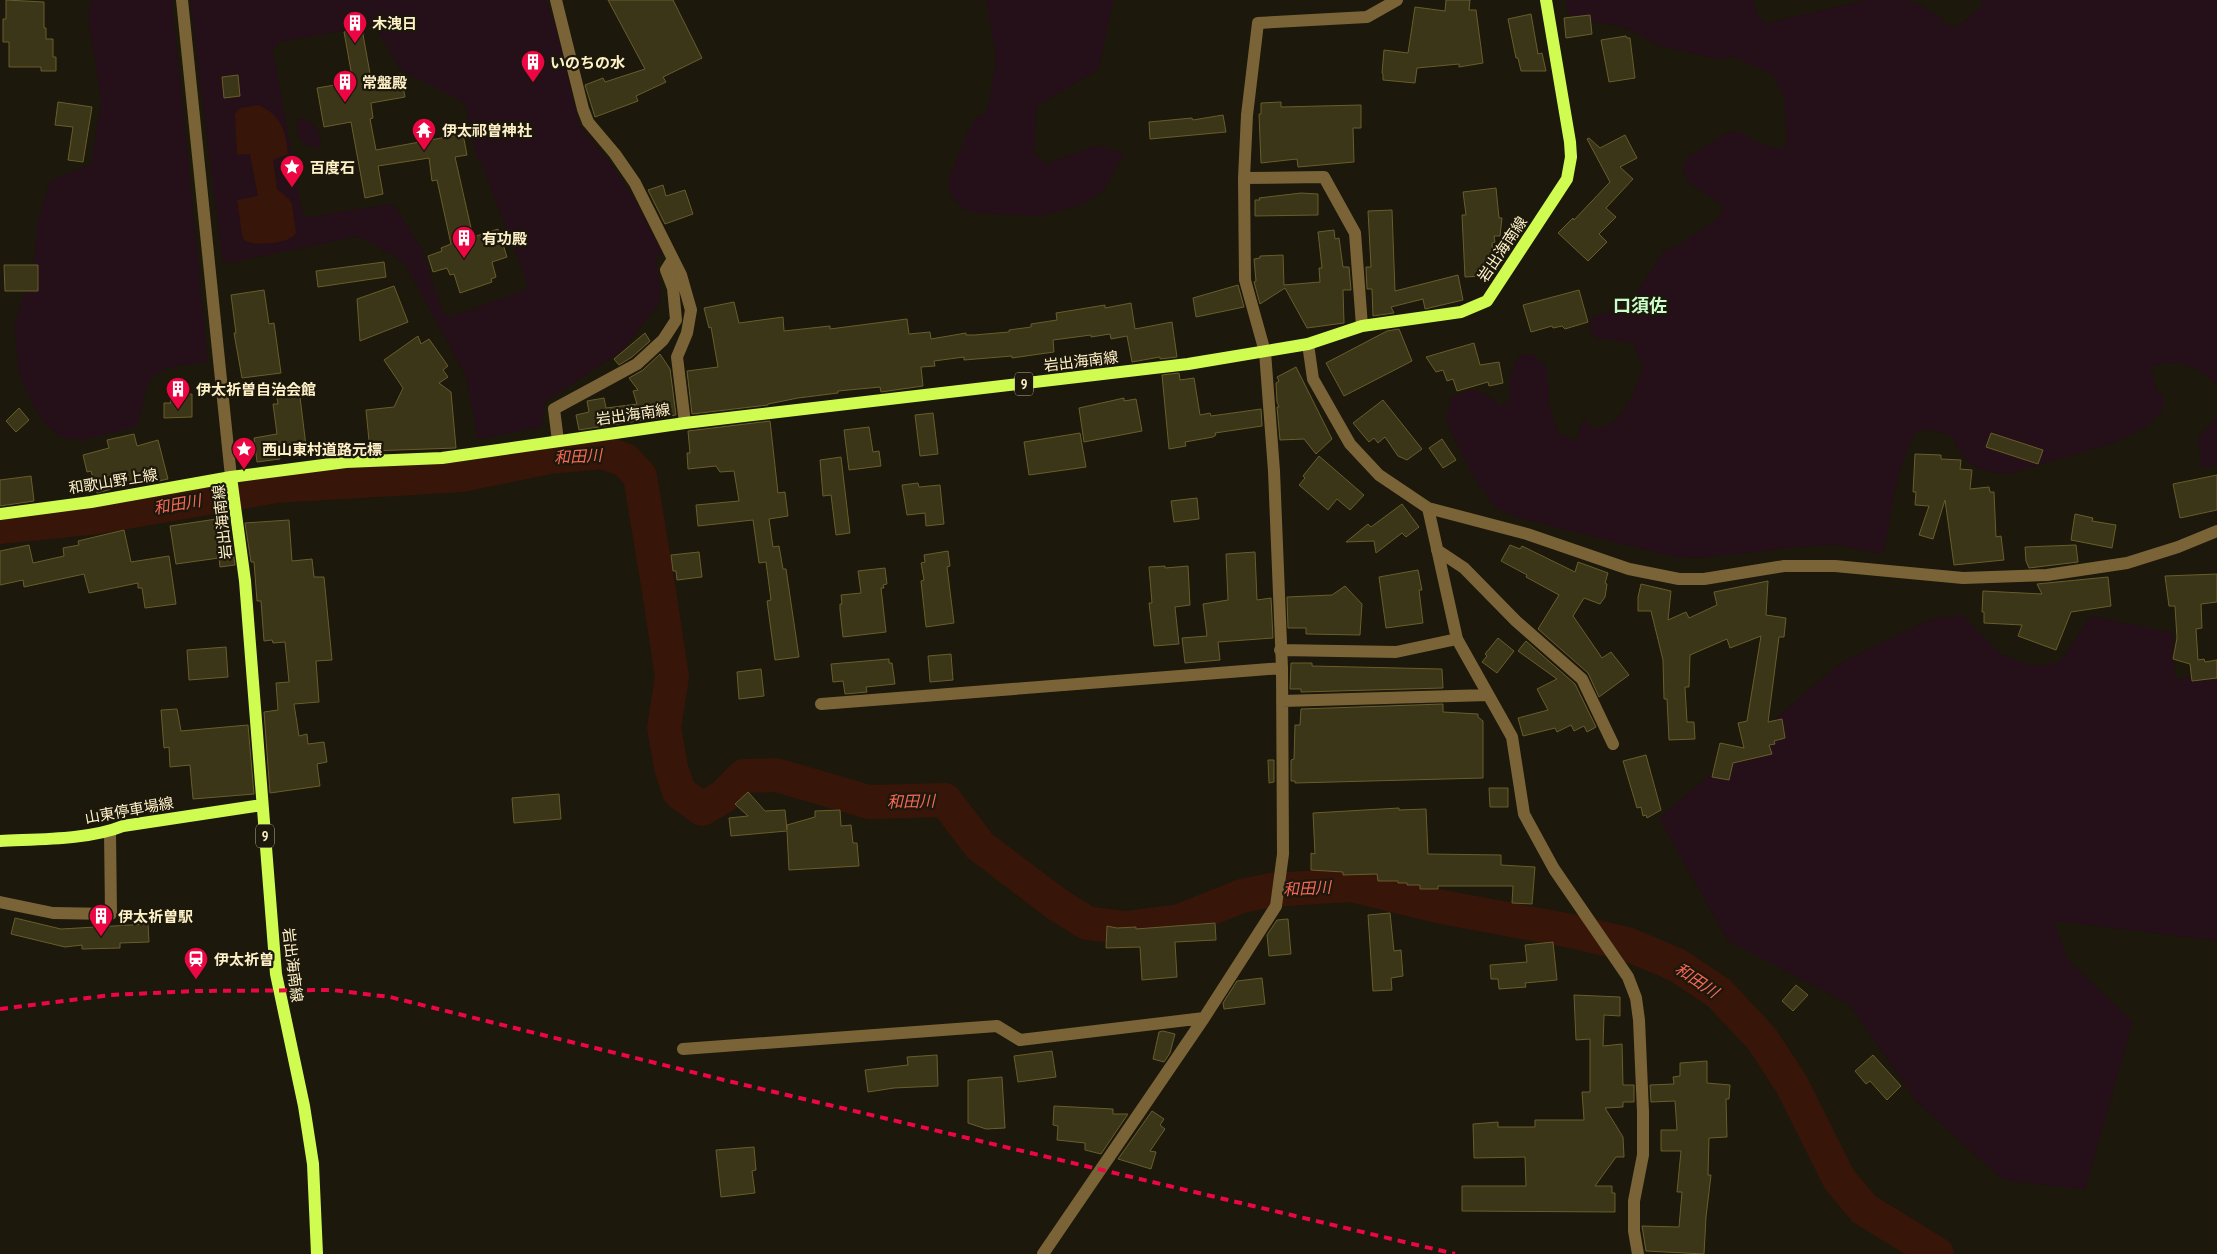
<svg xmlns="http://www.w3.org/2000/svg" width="2217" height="1254" font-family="'PT Sans Narrow','Noto Sans JP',sans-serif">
	<rect width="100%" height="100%" fill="#1c180b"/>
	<!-- green -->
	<path fill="#250f18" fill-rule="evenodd" d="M91,0h81l36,360 -5,3c-27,4 -52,1 -59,34 -2,12 -2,20 -9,30l-52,13 -21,-2 -18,-16 -13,-20 -12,-29 -5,-46 21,-70 2,-34 13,-42c14,-8 28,-10 41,-18l10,-63 -13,-82z
		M190,0h356l11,31 22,94 30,36 26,39 26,51 -5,11 5,30 -1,10 -38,49 -76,50c-4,9 -1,17 -5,26l-63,12 -12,-63 -61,-112 -11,-8 -32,-18 -8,-1 -124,26 -8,-3zM371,26l4,2 27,43 56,28 7,5 11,52 5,7 46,119 -2,8 -75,27 -7,-4 -21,-63 -27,-44 -4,-2 -84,13 -4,-3 -30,-164 6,-8z
		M986,0h127l-14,69 -62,37 -3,46 11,12 52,-19 27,8 -21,38 -21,14 -42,11 -65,-3 -11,-4 -11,-11 -5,-11 2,-12 20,-48 7,-9 10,-7 8,-43 1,-13z
		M1565,0h189l3,14 9,9 100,-23h44l29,16 7,8 11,3 25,-21 -1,-6h236v385c-22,-20 -37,-26 -66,-18l5,22 8,9 -1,12 -18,18 -35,16 -102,30c-31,-2 -43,-9 -56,-38l-26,-7 -11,4c-11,23 -19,46 -23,71 -3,17 -3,34 -10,50l-46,-9 -51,3 -18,3 -67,7 -27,-1 -157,-40 -22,-11 -24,-35 -24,-50 5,-23c25,-13 29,-9 49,8l10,-6c-1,-21 -1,-28 11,-46h11l15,14 3,39 7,25 20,10 2,-13 6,-11 6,10c5,-1 11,0 15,-2 20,-7 30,-41 37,-59l-10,-24 -37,-5 -7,-10 3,-11 32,-11 9,-8 31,-47 14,-6 41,-27 4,-12 -35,-24 -6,-13 5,-11 43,-27 11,1 10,7 25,10 11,-3 -3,-47 -11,-24 -41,-19 -12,4 -64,-15 -13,-9 -23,-10 -40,-6 -12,-6z
		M303,118c10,5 22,17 17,29 -14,4 -28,-13 -22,-27z
		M2217,416v49l-15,4 -4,-31z
		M1962,615l39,39 32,12 26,-3 32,-47 82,17 2,46 42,-6v268l-163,-20 14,39 65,62 -48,168 -82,-10 -86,-78 -68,-98 -121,-63 -69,-123 183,-156 89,-43z"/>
	<!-- water -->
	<path fill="#371509" d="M258,105c23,9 28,27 30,49l-15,6 4,29 12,10 3,5 4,29c-6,11 -42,14 -52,7l-2,-5 -5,-35 21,-4 -8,-42 -13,1 -2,-41 5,-6z"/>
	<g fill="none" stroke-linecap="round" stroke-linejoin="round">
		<!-- river -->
		<path stroke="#371509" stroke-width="34" d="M0,527l98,-10 178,-31 186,-11 87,-18 54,-5 22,8 15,16 19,115 13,86 -8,51 7,39 8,25 23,17 21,-12 21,-21 32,-1 93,27 76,-2 35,46 78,59 29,18 39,5 53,-7 63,-25 29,-6 80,-5 86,21 134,25 56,13 50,21 42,28 43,46 30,46 47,94 25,30 73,45"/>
	</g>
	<!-- building -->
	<path fill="#3c3618" stroke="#685d2b" d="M6,0l38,2v26h2v11h7v18h3v14h-15v-4h-32v-25h-6v-23h3z
		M608,0h65l29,58 -39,19 3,5 -30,14 2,5 -43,16 -10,-32 18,-7 2,4 40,-13z
		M1446,0h24l-1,10h7l7,53 -24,4v-3l-42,4 -2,15 -32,-3v-6l-1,-1 2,-23 24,3 7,-46 30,4z
		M1531,14l7,40 4,-1 4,18h-25l-3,-13h-2l-8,-39z
		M1590,15l2,19 -26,4 -2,-20z
		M362,29l9,50 30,-5 4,23 -34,6 2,15 -3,1 6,31 87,-16 4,21 -12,2 18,80 25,-8 9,28 -15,5 4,15 -5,2 1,3 -32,11 -6,-19 -4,1 -3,-7 -14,4 -5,-16 14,-5 -1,-3 10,-4 -14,-64 -5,1 -3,-23 -51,8 5,28 -18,4 -14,-76 -27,5 -7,-39 36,-6 -9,-50z
		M1626,36l1,2h3l5,40 -26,4 -8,-42z
		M238,75l2,21 -16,2 -2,-21z
		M58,102l34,5 -9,55 -15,-2 5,-33 -18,-2z
		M1281,102v5l80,-2v23h-8l1,34 -56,5 -1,-8 -36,4 -2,-49h2v-11z
		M1223,115l3,17 -76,7 -1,-17 43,-4 1,2z
		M1625,135l12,23 -17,9 13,12 -27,29 10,9 -17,17 8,8 -19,19 -30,-28 15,-15 1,2 36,-38 -23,-43 2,-1 11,10z
		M663,185l3,11 19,-6 8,24 -28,10 -17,-34z
		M1496,188l3,30h3l-2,18h-6l1,6 -3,1 2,24 -12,2v7l-17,1 -3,-62h4l-3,-23z
		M1301,193l17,1v21l-63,1v-16h5l-1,-2z
		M1392,210l3,81 63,-16 5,25 -38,9 -2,-10 -32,8 3,6 -21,3 -1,-27h-5l-1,-22h5l-3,-56z
		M1334,230l1,9 4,-1 4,29h6l2,23h-8l1,33 -37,5 -22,-40 -25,16 -6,-22 2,-1 -2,-22 6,-1v-2l23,-1 1,30 36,-3 -1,-14h3l-4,-36z
		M384,262l2,15 -68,10 -2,-16z
		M4,265h34v26h-33z
		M1238,285l6,22 -48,10 -3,-19z
		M394,286l14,36 -48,19 -3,-42z
		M264,290l5,34 5,-1 7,50 -39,5 -8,-45h2l-5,-38z
		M1579,290l9,32 -23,7 -3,-3 -9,2 -1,-2 -21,6 -8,-27z
		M734,302l5,21 44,-6 1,14 46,-5v3l77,-10 2,15 21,-2 1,7 35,-6v2h8l35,-3v-2l22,-3v-3l26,-4 -1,-7 49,-8v3l26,-5 4,26 37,-7 5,35 -17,2v-2l-28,5 -5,-26 -16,3 -1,-5 -19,3v-2l-38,5 1,12 -42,6v-2l-48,4v-3l-30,4 1,5 -14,1 2,19 -42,6 -1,-5 -42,4v2l-40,5 -30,6v1l-76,9 -5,-43 31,-4 -7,-40 -2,1 -5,-20z
		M1399,329l13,32 -68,35 -18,-33 61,-32z
		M645,333l5,8 -18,16 -13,8 -5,-6z
		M418,336l3,8 8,-5 19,27 -5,4 5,7 -9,6 12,9 5,56 -86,3 -4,-41 28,-3 9,-19 -19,-28z
		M1474,343l6,22 19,-3 4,21 -14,3 -1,-4 -31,9 -4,-12 -6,2 -4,-11 -7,2 -10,-15z
		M660,354l10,15 6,46 -97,15 -3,-15 13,-3 -2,-11 17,-3 2,10 31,-4 -4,-13 5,-1 -9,-12 14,-8z
		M1296,367l36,72 -16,15 -12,-15 -24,1 -3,-33h2l-2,-5 -1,-19 3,-2 -2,-4z
		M1179,373l1,7 14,-2 6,37 10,-2 1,3 50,-7 1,17 -47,7 1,2 -3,2 -28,5 1,4 -17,3 -7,-74z
		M299,389l7,57 -28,3 2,10 -23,3 -3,-24 23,-4 -4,-30h5l-2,-12z
		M192,394v23l-28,1v-15h7l-1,-8z
		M1124,398v3l12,-2 6,32 -58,11 -5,-34z
		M1383,400l39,49 -15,11 -9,-4 -13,-19 -7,6 -4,-5 -5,4 -16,-19z
		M19,408l10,12 -13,12 -10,-11z
		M933,413l5,41 -18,2 -5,-41z
		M770,421l8,72 7,-1 3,24 -19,3 4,28 6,-1 4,23h3l13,88 -24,3 -8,-59 4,-1 -5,-38 -7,1 -6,-43 -55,6 -2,-21 43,-4 -5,-30 -14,1 -4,-6 -28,3 -1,-16h3l-2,-22z
		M869,427l4,25 6,-1 2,15 -32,4 -5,-40z
		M1080,433l6,34 -57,8 -5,-33z
		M1991,433l52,17 -5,14 -52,-17z
		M134,434l3,12 21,-6 10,39 -19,4 -1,-4 -51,14 -6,-22 -4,1 -4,-17 26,-7 -2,-8z
		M1442,439l14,21 -13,8 -14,-20z
		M1915,454l26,1v4l20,1 -1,9 12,1 -2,19 19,-2 1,5h4l2,45 5,-1 3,24 -50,5 -9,-65 -12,39 -14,-4 10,-29 -14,-1 1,-13h-3z
		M1319,456l45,39 -14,15 -13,-11 -9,11 -29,-25 6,-7 -2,-2z
		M841,457l9,76 -14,2 -5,-40 -8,1 -3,-36z
		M2217,475v35l-37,8 -7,-34z
		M31,476l3,25 -34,5v-26z
		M918,483l1,4 21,-2 4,39 -18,2 -1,-13 -18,2 -5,-30z
		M1197,498l2,21 -25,3 -3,-21z
		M1402,504l17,23 -13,10 -4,-4 -26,20 -2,-12 -28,1 22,-18 3,3z
		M2075,514l18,4 -1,3 24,4 -4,23 -41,-8z
		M223,518v7h6l6,40 -15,2 -1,-9 -43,6 -6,-38z
		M289,520l3,41 20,-2 2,18h10l8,83 -16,1 3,41 -25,2 5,32 8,-2 1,10 16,-2 3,20 -10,2 3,22 -50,7 -6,-81 14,-2 -2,-27 13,-1 -4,-40 -12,1 -1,-3 -8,1 -3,-40h-4l-3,-39h-3l-6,-39z
		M124,530l7,32 38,-6 7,48 -31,4 -3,-20h-4v-5l-49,10 -5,-19 -60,13 -1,-7 -23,5v-34l29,-6 4,18 31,-7 -1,-8 16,-3 -1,-4z
		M1510,545l10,4 2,-3 53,26 3,-10 30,11 -3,10 2,1 -2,13 -5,7 -16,-6 -11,18 29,42 9,-6 18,23 -30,22 -11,-24 -50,-44 21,-34 -33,-18 1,-2 -26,-14z
		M2076,545l2,17 -49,6 -3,-7 -1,-14z
		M948,551l2,15 -3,1 7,56 -28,4 -5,-46 3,-1 -3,-17 4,-1 -1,-7z
		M699,552l3,25 -25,3 -1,-9h-3l-2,-16z
		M1255,552l2,48 14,-2 2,40 -55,4 2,18 -35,3 -3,-25 25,-2 -4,-32 25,-4 -2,-46z
		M1165,566v2l23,-2 2,39 -15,2 4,37 -25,2 -5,-43h3l-3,-36z
		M885,568l2,16 -4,1 1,3h-3l5,44 -43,5 -3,-27v-6h2l-1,-9 20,-2 -3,-22z
		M1418,570l4,20h-3l4,33 -37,5 -7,-51z
		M2217,574v28l-16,2 1,24 -6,1 2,31 6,-1 1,3 12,-2v18l-25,3 -2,-17 -17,-5 4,-21 -2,-32h-6l-4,-30z
		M2108,577l3,29 -40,6 -15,38 -38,-14 4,-11 -38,-2v-11h-2l1,-21 59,3 -5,-10z
		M1768,581l-2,34 20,3 -2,19h-5l-11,85 14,-3 3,19 -11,3 1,3 -6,1 3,9 -39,9 -4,17 -17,-3 8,-34 24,5 -6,-25 9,-2 14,-85 -31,12 -3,-9 -37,16 -1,32h-4l2,35h7l1,17 -26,1 -2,-41h-3l-1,-39 -12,-49h-13v-14l3,-13 30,7 -3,29 18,-8 3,6 28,-13 -3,-13z
		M1345,586l17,18 -2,31 -54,-1v-6h-18l-1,-31 45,-2z
		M1498,638l16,13 -17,22 -15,-11 5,-6 -2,-2z
		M1526,641l49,43 21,43 -9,5 -3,-6 -10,5 -3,-6 -14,7 -2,-4 -32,8 -5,-18 30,-8 -11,-21 20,-10 -39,-28z
		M226,647l2,30 -39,3 -2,-30z
		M951,654l2,26 -23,2 -2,-26z
		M889,659v4h3l3,21 -29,3 1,5 -22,2 -2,-13 -10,1 -2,-18z
		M1291,663h21v3l130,3 1,19 -142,4v-3h-11z
		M761,669l3,27 -25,3 -2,-27z
		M1443,704v8l35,2v3l5,4v57l-188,5v-2h-4v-21l3,-1 1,-34h5l1,-16z
		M177,709l4,22 67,-6 6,69 -61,5 -3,-34 -20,2 -1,-20 -5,1 -3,-38z
		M1646,755l15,55 -14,8 -1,-3 -3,1 -2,-9 -4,1 -14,-47z
		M1268,760h6v22l-5,1z
		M1489,788h19v19h-18z
		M748,792l17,19 20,-1 2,20v-5l28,-8v-6l25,-1 1,16 10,-1 2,18h4l2,23 -70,4 -2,-39 -56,5 -2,-18 19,-2 -13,-12z
		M559,794l2,25 -47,4 -2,-25z
		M1399,808v2l27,-1 2,45 73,1v10l34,2 -3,37 -20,-1 1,-17h-75v3h-18v-4h-13v-2h-9v-2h-20l-1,-7 -34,1v-3l-32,-2v-17l4,1 -2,-41z
		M1390,913l4,38 7,-1 2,26 -12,2 1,12 -19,1 -5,-76z
		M15,918l46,11 87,-5 1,18 -29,1v5l-38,1v-4l-17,2 -54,-13z
		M1288,919l3,35 -22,2 -2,-21 10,-15z
		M1215,923l1,17 -41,2 2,35 -35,3 -2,-33 -34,1 1,-22 10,2 19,-1v2z
		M1553,942l4,38 -32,3 1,4 -27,2 -1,-10h-7l-1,-14 37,-3 -2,-17z
		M1262,978l3,26 -41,5 -1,-6 14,-22z
		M1796,985l12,10 -15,16 -11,-10z
		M1574,995l46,2v19l-16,-1 -1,31 19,-2 1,41h11v17h-11v5l-18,1 18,29 1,20h-8l-21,29h17v7h3v19l-153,-1v-25h64l-1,-29 -51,1 -1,-34 25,-2v5h37v-7h49l-2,-28h8v-53l-14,1z
		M1163,1031l12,3 -5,19 -6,9 -11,-3 6,-27z
		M1052,1051l4,26 -38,5 -4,-26z
		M937,1055l1,31 -44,2 -26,4 -3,-22 43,-5 -1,-8z
		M1873,1055l28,31 -14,14 -17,-19 -4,3 -11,-13z
		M1707,1061v22l23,2 -1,14h-3l1,38 -18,1 -1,37h3l-5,42 -2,37 -58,-3 -4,-25 37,1 3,-35h-5l4,-41h-20v-21h16l-2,-29 -24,1 -1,-17 24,-1 -1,-7 7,-1v-13z
		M1002,1077l3,51 -19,1 -18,-6v-43z
		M1054,1106l59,3v5h15l-27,40 -16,-4v-7l-28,-3 1,-14 -5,-1z
		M1152,1111l12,8 -4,6 5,4 -15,22 6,1 -5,17 -33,-10z
		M754,1147l2,23 -4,1 3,22 -34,4 -5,-47z"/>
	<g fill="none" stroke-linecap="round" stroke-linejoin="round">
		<!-- minor -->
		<path stroke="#7a6437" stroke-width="12" d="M182,0l49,477
			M556,0l27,109 5,13 27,32 20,29 46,92 10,35 -4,23 -10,24 8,66
			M1362,326l-7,-93 -31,-56 -80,1 3,-63 11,-92 109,-6 30,-17
			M1308,344l5,35 37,65 29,31 49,33 99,26 102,35 50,10h25l80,-13h51l128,12 84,-3 80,-12 51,-16 39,-16
			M558,441l-4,-32 83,-45 26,-24 13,-20 -3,-32 -7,-18 7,-11
			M1428,508l29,131 55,98 12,77 30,55 74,108 8,21 3,22 4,92v43l-9,46v30l4,23
			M1437,550l27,18 52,53 66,58 31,65
			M1280,650l116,2 61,-13
			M1282,701l206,-6
			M821,704l461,-36
			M0,902l53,11 58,1 -1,-82
			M683,1049l314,-23 23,14 184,-22
			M1043,1254l161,-236 72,-112 7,-52 -1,-186 -8,-197 -9,-119 -20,-72 -1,-102"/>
		<!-- major -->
		<path stroke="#d0fb51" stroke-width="12" d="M231,477l14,104 31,393 28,132 9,58 4,90
			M0,514l91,-12 140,-25 115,-15 96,-4 243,-35 503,-59 120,-20 54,-18 99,-14 26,-11 80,-122 4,-22 -1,-15 -24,-142
			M0,841c36,-2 89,-1 123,-15l139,-21"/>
		<!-- rail -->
		<path stroke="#ec0644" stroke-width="4" stroke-dasharray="8 6" stroke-linecap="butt" d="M0,1009l111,-14 85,-4 136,-1 58,7 334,83 731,174"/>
	</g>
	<!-- icons -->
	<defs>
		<symbol id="building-pin" viewBox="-11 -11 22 30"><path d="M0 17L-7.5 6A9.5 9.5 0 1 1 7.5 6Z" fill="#ec0644" stroke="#1c180b"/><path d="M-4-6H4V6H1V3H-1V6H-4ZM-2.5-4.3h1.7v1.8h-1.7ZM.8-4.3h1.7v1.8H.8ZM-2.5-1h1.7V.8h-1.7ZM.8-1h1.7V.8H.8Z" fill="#fff"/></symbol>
		<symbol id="temple-pin" viewBox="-11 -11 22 30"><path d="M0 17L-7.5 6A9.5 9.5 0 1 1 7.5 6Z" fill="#ec0644" stroke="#1c180b"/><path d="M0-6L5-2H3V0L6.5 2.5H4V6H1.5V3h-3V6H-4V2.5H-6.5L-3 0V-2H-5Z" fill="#fff"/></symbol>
		<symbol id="sight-pin" viewBox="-11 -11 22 30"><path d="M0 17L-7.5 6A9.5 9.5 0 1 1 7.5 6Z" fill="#ec0644" stroke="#1c180b"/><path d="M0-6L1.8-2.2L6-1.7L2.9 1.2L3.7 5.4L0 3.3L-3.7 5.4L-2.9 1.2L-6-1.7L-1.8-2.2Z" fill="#fff"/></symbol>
		<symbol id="station-pin" viewBox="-11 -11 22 30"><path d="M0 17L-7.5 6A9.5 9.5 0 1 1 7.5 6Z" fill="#ec0644" stroke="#1c180b"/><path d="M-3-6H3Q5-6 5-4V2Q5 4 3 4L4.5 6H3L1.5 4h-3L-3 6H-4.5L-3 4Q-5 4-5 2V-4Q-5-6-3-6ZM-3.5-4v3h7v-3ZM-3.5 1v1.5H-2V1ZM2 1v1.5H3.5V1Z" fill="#fff"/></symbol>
	</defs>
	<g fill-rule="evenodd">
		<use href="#building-pin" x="341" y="9" width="28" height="38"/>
		<use href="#building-pin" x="519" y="48" width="28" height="38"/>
		<use href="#building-pin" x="331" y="68" width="28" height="38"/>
		<use href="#temple-pin" x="410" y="116" width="28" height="38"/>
		<use href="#sight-pin" x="278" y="153" width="28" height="38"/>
		<use href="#building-pin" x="450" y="224" width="28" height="38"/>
		<use href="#building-pin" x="164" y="375" width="28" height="38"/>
		<use href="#sight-pin" x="230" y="435" width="28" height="38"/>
		<use href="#building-pin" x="87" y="902" width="28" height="38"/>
		<use href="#station-pin" x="182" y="945" width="28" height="38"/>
	</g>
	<g text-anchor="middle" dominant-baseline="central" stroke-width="4.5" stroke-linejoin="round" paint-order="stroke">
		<!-- shield labels -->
		<g fill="#1c180b" stroke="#baaf8f" stroke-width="1">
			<rect x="1015" y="372.5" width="18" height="23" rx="4"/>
			<rect x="256" y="824.5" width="18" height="23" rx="4"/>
		</g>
		<g font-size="14" font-weight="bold" fill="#fef0c7">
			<text x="1024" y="384">9</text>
			<text x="265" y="836">9</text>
		</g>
		<!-- poi labels -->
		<g font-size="15" font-weight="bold" fill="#fef0c7" stroke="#1c180b" text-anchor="start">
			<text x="372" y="23">木洩日</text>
			<text x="550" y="62">いのちの水</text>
			<text x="362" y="82">常盤殿</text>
			<text x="442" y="130">伊太祁曽神社</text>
			<text x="310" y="167">百度石</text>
			<text x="482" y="238">有功殿</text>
			<text x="196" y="389">伊太祈曽自治会館</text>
			<text x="262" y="449">西山東村道路元標</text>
			<text x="118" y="916">伊太祈曽駅</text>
			<text x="214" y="959">伊太祈曽</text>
		</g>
		<!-- street labels -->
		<g font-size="15" fill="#fef0c7" stroke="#1c180b">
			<text transform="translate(1502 249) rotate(-56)">岩出海南線</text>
			<text transform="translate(1081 361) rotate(-7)">岩出海南線</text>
			<text transform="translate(633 414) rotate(-8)">岩出海南線</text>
			<text transform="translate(113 481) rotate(-9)">和歌山野上線</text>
			<text transform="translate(222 522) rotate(-96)">岩出海南線</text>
			<text transform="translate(129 810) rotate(-10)">山東停車場線</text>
			<text transform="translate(293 965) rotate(83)">岩出海南線</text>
		</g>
		<!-- water labels -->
		<g font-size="16" font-style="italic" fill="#fb6758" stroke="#1c180b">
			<text transform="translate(578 456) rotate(-3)">和田川</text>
			<text transform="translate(177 504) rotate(-10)">和田川</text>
			<text transform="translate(911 801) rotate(-1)">和田川</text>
			<text transform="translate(1307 888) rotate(-3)">和田川</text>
			<text transform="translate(1697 980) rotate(34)">和田川</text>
		</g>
		<!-- quarter labels -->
		<g font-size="18" font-weight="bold" fill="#cafec9" stroke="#1c180b">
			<text x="1640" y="305">口須佐</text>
		</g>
	</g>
</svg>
